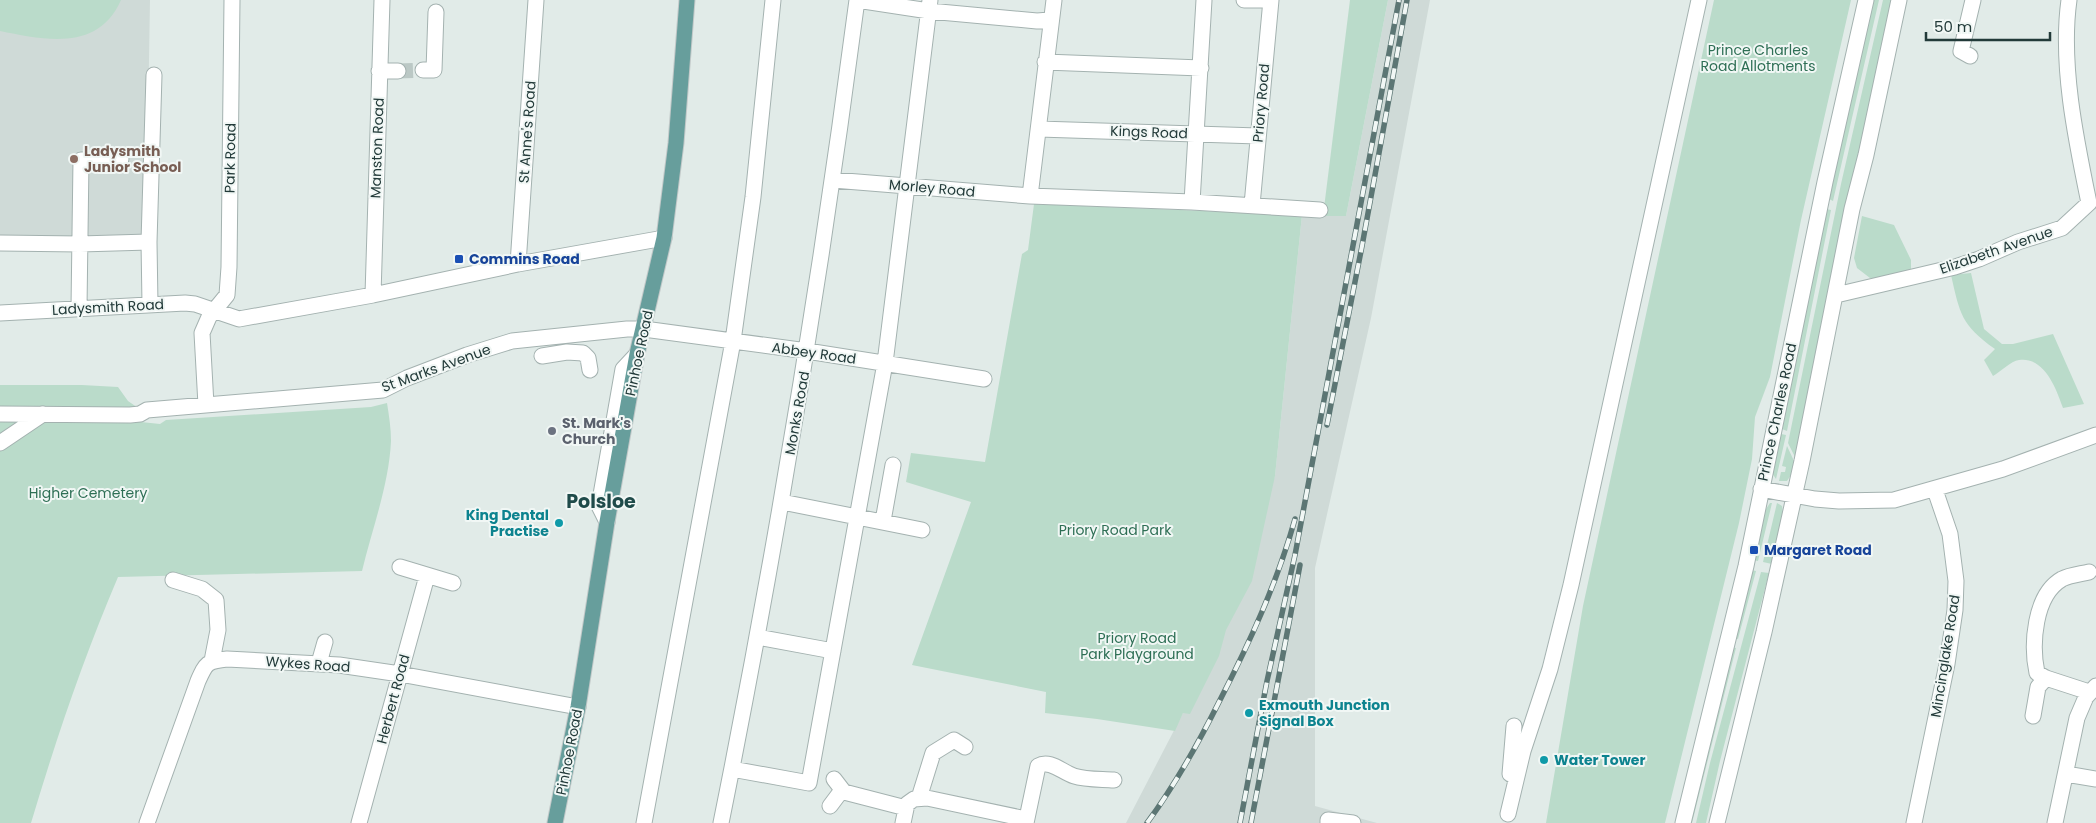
<svg xmlns="http://www.w3.org/2000/svg" width="2096" height="823" font-family="Poppins,sans-serif">
	<rect width="100%" height="100%" fill="#e1ebe8"/>
	<!-- built -->
	<path fill="#cfdad7" d="M0,0h150l-4,238 -146,1z
		M1388,0h42l-59,318 -56,250v238l62,17h-251l56,-108 93,-239 27,-261 44,1z"/>
	<!-- green -->
	<path fill="#badbca" d="M0,0h121c-23,52 -76,40 -121,31z
		M1350,0h38l-42,216h-23z
		M1714,0h137l-50,220 -31,157 -15,40 -3,42 -13,64 -74,300h-119l37,-217z
		M1873,0h6l-46,201 -4,-2z
		M1883,0h10l-52,234 -46,223 -7,-14 53,-259z
		M1034,204l268,11 -27,261 -23,105 -26,49 -7,26 -29,58 -7,-1 -8,18 -78,-12 -52,-6 1,-21 -134,-27 59,-163 -65,-20 5,-29 74,9 37,-208 6,-4z
		M1826,209l5,1 -44,221 -5,-2z
		M1862,216l32,9 17,35v11l-34,7h-7l-13,-10 -3,-10z
		M1971,273l13,56 18,15h11l40,-10 31,70 -21,4c-6,-17 -18,-52 -44,-48 -8,1 -19,12 -26,16l-9,-16 11,-11c-34,-24 -35,-35 -44,-74z
		M0,385h82l36,2 10,14 13,9v12l19,2 6,-4 205,-13 16,-4c2,13 4,25 4,38 -2,44 -19,88 -29,130l-244,6c-34,80 -62,162 -87,246h-31z
		M1781,434l5,1 -10,44 -4,-6z
		M1787,446l7,15 -3,14 -4,6h-8l2,-9h4l1,-5 -4,-1z
		M1770,503h2l-14,58 -5,-1 11,-48z
		M1777,503l5,3 1,7 -11,51 -9,-2z
		M1751,570l5,1 -18,68 -4,-1z
		M1761,572l8,1 -49,188 -14,62h-10l14,-60z
		M1732,647l4,1 -44,175h-4z"/>
	<g fill="none" stroke-linecap="round" stroke-linejoin="round">
		<!-- minor-tunnel -->
		<path stroke="#bbc8c5" stroke-width="15" stroke-dasharray="15 8" stroke-linecap="butt" d="M398,71l25,-1"/>
		<defs>
			<path id="minor" d="M857,0l72,11 108,10 13,-1
				M1244,0h27
				M1970,56l-9,-5 12,-51
				M1045,62l156,6
				M423,70h11l2,-58
				M379,71h19
				M1039,129l219,7
				M833,180l197,16 162,6 128,8
				M1030,196l24,-196
				M1192,202l12,-202
				M1252,205l19,-205
				M0,243l80,1 69,-2
				M518,264l18,-264
				M373,295l9,-295
				M1836,295l119,-28 24,-8 39,-17 44,-14 27,-25c-13,-63 -29,-139 -20,-203
				M150,304l-1,-62 5,-167
				M79,308l2,-148 40,-1
				M0,313l185,-10 10,1 44,15 134,-24 145,-31 146,-26
				M542,356l25,-4 16,1 5,5 2,12
				M206,405l-4,-72 7,-16 18,-22 2,-28 3,-267
				M0,414l130,1 10,-1 7,-4 236,-20 24,-12 60,-23 45,-14 115,-12h17l163,22 177,28
				M0,443l43,-29
				M1761,489l54,10 24,2 55,-1 109,-31 93,-34
				M782,502l140,28
				M883,521l10,-56
				M607,522l-8,-16 24,-137 14,-15
				M400,567l53,16
				M2089,572c-8,2 -19,3 -27,7 -28,16 -31,66 -25,94l9,5 43,14
				M173,580l29,9 14,11 2,30 -6,31
				M757,637l76,14
				M319,663l6,-21
				M2033,716l5,-29 8,-9
				M732,769l77,14 76,-420 45,-363
				M1510,774l4,-48
				M2066,774l30,5
				M834,779l10,13
				M919,798l14,-45 21,-13 11,7
				M830,806l9,-12 5,-2 62,16
				M1508,814l15,-63 27,-82 21,-84 128,-585
				M147,823l51,-142c8,-18 9,-20 29,-22l112,6 61,9 178,33
				M359,823l68,-247
				M644,823l89,-482 20,-144 20,-197
				M721,823c55,-273 100,-547 136,-823
				M903,823l4,-19 7,-5 13,-1 99,21
				M1026,823l12,-57c12,-7 24,6 36,10 12,4 28,3 40,4
				M1328,823v-3l25,3
				M1683,823l63,-257 79,-384 41,-182
				M1717,823l47,-191 38,-171 50,-252 14,-54 33,-155
				M1914,823l33,-159 8,-54 1,-29 -6,-47 -15,-44
				M2055,823l22,-105 9,-21 10,-11"/>
			<path id="major" d="M555,823l23,-116 29,-185 30,-168 27,-116 12,-95 11,-143"/>
		</defs>
		<!-- minor casing -->
		<use href="#minor" stroke="#a4b2b0" stroke-width="17"/>
		<!-- major casing -->
		<use href="#major" stroke="#c1c8c8" stroke-width="17"/>
		<!-- minor -->
		<use href="#minor" stroke="#fff" stroke-width="15"/>
		<!-- major -->
		<use href="#major" stroke="#679e9c" stroke-width="15"/>
		<defs>
			<path id="rail" d="M1327,425l35,-179 45,-246
				M1147,823c28,-38 51,-79 72,-121 31,-60 58,-119 76,-183
				M1240,823l27,-142 28,-126 104,-555
				M1251,823l49,-258"/>
		</defs>
		<!-- rail casing -->
		<use href="#rail" stroke="#5c7674" stroke-width="5.5"/>
		<!-- rail -->
		<use href="#rail" stroke="#f1f7f5" stroke-width="4" stroke-dasharray="11" stroke-linecap="butt"/>
	</g>
	<!-- markers -->
	<circle fill="#8d6e63" stroke="#f1f7f5" stroke-width="2" cx="74" cy="159" r="5"/>
	<g fill="#1a4fb4" stroke="#f1f7f5" stroke-width="2">
		<rect x="454" y="254" width="10" height="10" rx="2.5"/>
		<rect x="1749" y="545" width="10" height="10" rx="2.5"/>
	</g>
	<circle fill="#6b7280" stroke="#f1f7f5" stroke-width="2" cx="552" cy="431" r="5"/>
	<g fill="#0f9aa8" stroke="#f1f7f5" stroke-width="2">
		<circle cx="559" cy="523" r="5"/>
		<circle cx="1249" cy="713" r="5"/>
		<circle cx="1544" cy="760" r="5"/>
	</g>
	<g text-anchor="middle" dominant-baseline="central" stroke-width="4" stroke-linejoin="round" paint-order="stroke">
		<!-- park labels -->
		<g font-size="14" fill="#2e6f55" stroke="#f1f7f5">
			<text x="1758" y="50">Prince Charles<tspan x="1758" dy="16">Road Allotments</tspan></text>
			<text x="88" y="493">Higher Cemetery</text>
			<text x="1115" y="530">Priory Road Park</text>
			<text x="1137" y="638">Priory Road<tspan x="1137" dy="16">Park Playground</tspan></text>
		</g>
		<!-- street labels -->
		<g font-size="14" fill="#223a39" stroke="#f1f7f5">
			<text transform="translate(1261 103) rotate(-85)">Priory Road</text>
			<text transform="translate(527 132) rotate(-86)">St Anne's Road</text>
			<text transform="translate(1149 132) rotate(2)">Kings Road</text>
			<text transform="translate(377 148) rotate(-88)">Manston Road</text>
			<text transform="translate(230 158) rotate(-89)">Park Road</text>
			<text transform="translate(932 188) rotate(5)">Morley Road</text>
			<text transform="translate(1996 250) rotate(-19)">Elizabeth Avenue</text>
			<text transform="translate(108 307) rotate(-3)">Ladysmith Road</text>
			<text transform="translate(639 353) rotate(-78)">Pinhoe Road</text>
			<text transform="translate(814 353) rotate(8)">Abbey Road</text>
			<text transform="translate(436 368) rotate(-20)">St Marks Avenue</text>
			<text transform="translate(1777 412) rotate(-78)">Prince Charles Road</text>
			<text transform="translate(797 413) rotate(-80)">Monks Road</text>
			<text transform="translate(1945 656) rotate(-81)">Mincinglake Road</text>
			<text transform="translate(308 664) rotate(4)">Wykes Road</text>
			<text transform="translate(393 699) rotate(-75)">Herbert Road</text>
			<text transform="translate(569 752) rotate(-79)">Pinhoe Road</text>
		</g>
		<!-- education labels -->
		<g font-size="14" font-weight="bold" fill="#785e54" stroke="#f1f7f5" text-anchor="start">
			<text x="84" y="151">Ladysmith<tspan x="84" dy="16">Junior School</tspan></text>
		</g>
		<!-- transit labels -->
		<g font-size="14" font-weight="bold" fill="#164399" stroke="#f1f7f5" text-anchor="start">
			<text x="469" y="259">Commins Road</text>
			<text x="1764" y="550">Margaret Road</text>
		</g>
		<!-- worship labels -->
		<g font-size="14" font-weight="bold" fill="#5b616d" stroke="#f1f7f5" text-anchor="start">
			<text x="562" y="423">St. Mark's<tspan x="562" dy="16">Church</tspan></text>
		</g>
		<!-- culture labels -->
		<g font-size="14" font-weight="bold" fill="#0d838f" stroke="#f1f7f5" text-anchor="start">
			<text x="549" y="515" text-anchor="end">King Dental<tspan x="549" dy="16">Practise</tspan></text>
			<text x="1259" y="705">Exmouth Junction<tspan x="1259" dy="16">Signal Box</tspan></text>
			<text x="1554" y="760">Water Tower</text>
		</g>
		<!-- district labels -->
		<g font-size="19" font-weight="bold" fill="#1f4b4a" stroke="#f1f7f5">
			<text x="601" y="501">Polsloe</text>
		</g>
	</g>
	<!-- scale -->
	<path d="M1926 32v8h124v-8" fill="none" stroke="#223a39" stroke-width="2.5"/>
	<text x="1934" y="32" font-size="15" fill="#223a39" stroke="#f1f7f5" stroke-width="4" paint-order="stroke">50 m</text>
</svg>
